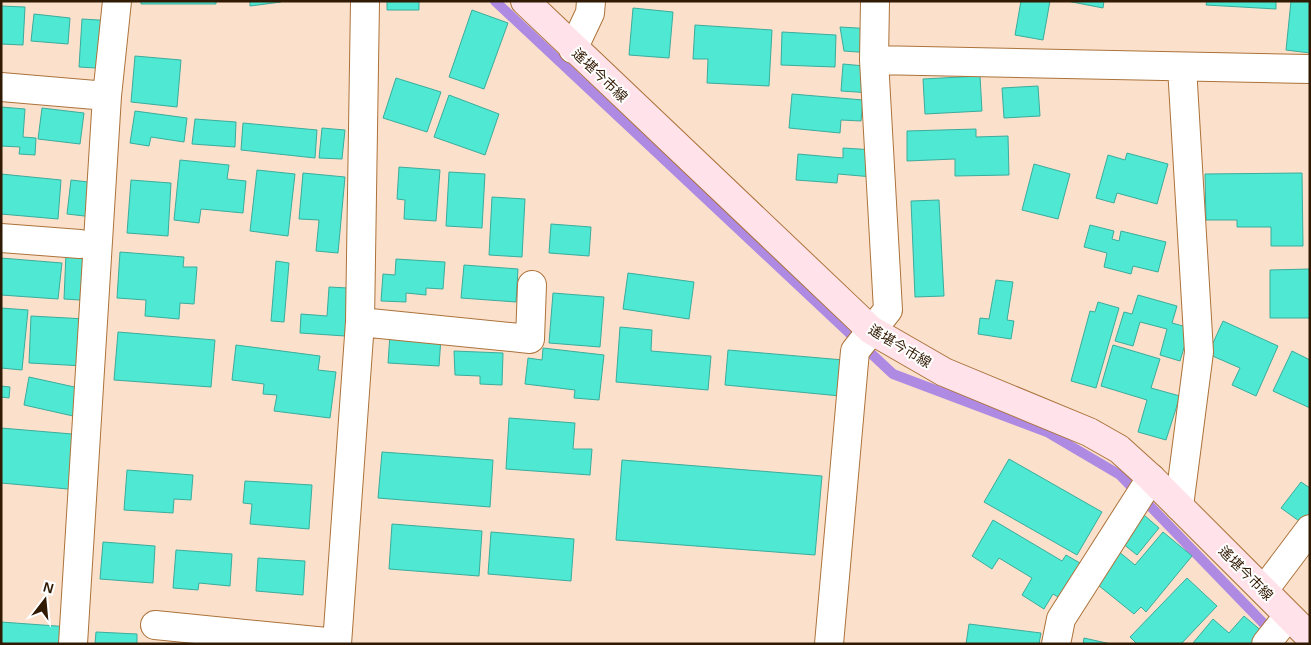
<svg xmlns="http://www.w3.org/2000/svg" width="1311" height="645" font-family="Arial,'Noto Sans JP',sans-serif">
	<rect width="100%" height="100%" fill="#fbe1cb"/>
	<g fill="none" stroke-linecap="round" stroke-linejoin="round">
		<!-- stream -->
		<path stroke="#af8ae2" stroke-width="10" d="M495,1l398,373 154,58 73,43 148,153"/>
	</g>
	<!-- building -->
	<path fill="#4ee8d3" stroke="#3bac9c" d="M141,1h75v3h-75z
		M250,1h30l1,1 -31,4z
		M387,1h32v9h-32z
		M1021,1h29l-7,39 -28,-5z
		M1067,1h37l-1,7z
		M1207,1h69v8l-70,-4z
		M1291,1h19v52l-24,-3z
		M1,6l24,1 -2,38 -22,-1z
		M633,8l40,4 -4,46 -40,-3z
		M472,10l36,13 -24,66 -35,-12z
		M34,14l36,4 -2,26 -37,-3z
		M82,19l33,2 -3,48 -33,-2z
		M695,25l77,5 -3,56 -62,-3 1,-24h-15z
		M840,27l34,2 -2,24 -28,-2z
		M782,32l54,3 -1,32 -54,-2z
		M135,56l46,4 -4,47 -46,-5z
		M843,64l32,3 -3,26 -31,-2z
		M980,76l2,35 -57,3 -2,-35z
		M396,78l45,14 -14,40 -44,-14z
		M1038,86l2,30 -36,2 -2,-30z
		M792,94l71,6 -2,21 -20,-1 -1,13 -51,-5z
		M449,95l50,19 -14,41 -51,-18z
		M1,107l24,2 -2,28 13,1 -1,17 -16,-1 1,-7 -19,-1z
		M42,108l42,5 -4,31 -42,-5z
		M135,111l52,7 -3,24 -33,-5 -2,9 -19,-3z
		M195,119l41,3 -1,25 -43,-3z
		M243,123l74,7 -2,28 -74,-8z
		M322,128l23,2 -3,29 -23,-1z
		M976,129v8l32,-1 1,39 -54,1v-17l-48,2v-30z
		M843,148l32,2 -2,27 -35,-3 -1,9 -41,-3 2,-26 45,4z
		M1127,153l41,11 -11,40 -40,-11 -3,10 -18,-5 12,-43 17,5z
		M180,160l49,5 -2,14 19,2 -3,32 -42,-4 -2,14 -25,-3z
		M1034,164l36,10 -12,45 -36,-9z
		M399,167l41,3 -4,51 -32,-2 1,-19 -8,-1z
		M257,170l38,4 -7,62 -38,-5z
		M449,172l36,2 -3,54 -36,-2z
		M303,173l42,4 -7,76 -22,-2 3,-31 -20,-1z
		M1302,173l1,73h-32v-19h-34v-7h-31l-1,-46z
		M1,174l60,6 -3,39 -57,-5z
		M71,180l26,3 -4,34 -26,-3z
		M131,180l40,3 -3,53 -41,-3z
		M492,197l33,2 -3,58 -33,-2z
		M939,200l5,96 -29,1 -4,-96z
		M551,224l40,3 -2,29 -40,-3z
		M1090,225l24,6 -2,8 7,2 2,-10 45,11 -8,30 -25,-6 -2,8 -27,-7 3,-14 -23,-6z
		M120,252l64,5 -1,10h14l-3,37 -14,-1 -1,16 -34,-3 1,-16 -29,-2z
		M66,253l31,2 -2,46 -31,-2z
		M1,258l61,5 -4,36 -57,-4z
		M396,259l49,3 -2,27 -17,-1v7l-20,-2v9l-25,-1 2,-27 12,1z
		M276,261l13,2 -5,59 -13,-1z
		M464,265l54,4 -2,33 -55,-4z
		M1310,269v49h-40v-48z
		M628,273l66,9 -5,37 -66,-10z
		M996,280l17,2 -6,38 7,1 -3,18 -33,-5 2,-16 9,1z
		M329,287l19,1 -3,48 -45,-3 1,-19 26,2z
		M553,293l51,4 -4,50 -51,-4z
		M1138,295l39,11 -5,17 18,5 -10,33 -20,-6 7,-26 -27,-7 -7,24 -18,-5 9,-29 8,2z
		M1098,302l21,6 -23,80 -25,-7 19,-70 5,1z
		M1,308l27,2 -6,60 -21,-2z
		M31,316l55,3 -2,47 -55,-3z
		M1223,321l55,25 -22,50 -24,-11 8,-17 -32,-14z
		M620,327l32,3 -1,21 60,5 -3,34 -92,-8z
		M118,332l97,8 -4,47 -97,-7z
		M390,334l51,4 -2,28 -51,-3z
		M236,345l84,11 -2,14 18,2 -6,46 -56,-7 3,-16 -14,-1 1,-10 -32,-4z
		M1113,345l47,14 -9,29 29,8 -14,44 -28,-8 9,-32 -46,-14z
		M543,348l61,7 -5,45 -25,-2 1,-8 -50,-6 3,-26 14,2z
		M728,350l127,11 -4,36 -126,-12z
		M454,351l49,2 -1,32 -22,-1v-8l-25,-1z
		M1292,351l18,9v48l-37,-17z
		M29,377l59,13 -6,28 -58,-13z
		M1,386l9,1 -1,11 -8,-1z
		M509,418l66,5 -2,26h19l-2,26 -84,-6z
		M1,428l83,7 -5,55 -78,-7z
		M382,452l111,8 -3,47 -112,-9z
		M1009,459l93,53 -25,43 -93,-53z
		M622,460l200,16 -7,79 -199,-15z
		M127,470l66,5 -2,25 -17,-1 -1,14 -49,-3z
		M245,481l67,4 -3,44 -59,-5 2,-20 -9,-1z
		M1301,482l9,6v33l-4,5 -25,-18z
		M1144,515l15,13 -22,27 -15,-12z
		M993,520l69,41 4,-6 26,15 -21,35 -18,-11 -9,15 -22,-14 10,-17 -33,-20 -7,11 -20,-13z
		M392,524l90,7 -3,45 -90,-7z
		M491,532l83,7 -3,42 -83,-7z
		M1163,532l29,24 -46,56 -5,-5 -7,7 -41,-33 25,-30 17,14z
		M103,542l52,4 -2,37 -53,-4z
		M176,550l56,4 -2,32 -31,-3 -1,7 -25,-2z
		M258,558l47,3 -2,34 -47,-4z
		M1187,578l30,28 -36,38h-44l-7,-7z
		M1244,616l20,17 -9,11 -62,-1 20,-24 16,14z
		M1,622l69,5 -1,17h-68z
		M969,624l72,9 -2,11h-73z
		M96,632l41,2v10h-42z
		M1084,638l27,6h-28z"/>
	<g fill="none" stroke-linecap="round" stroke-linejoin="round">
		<defs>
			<path id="street" d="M573,49l17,-36 1,-12
				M874,60l436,9
				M1,87l106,9
				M1,238l79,6
				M360,322l170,17 2,-54
				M1179,506l20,-154 -17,-285
				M1264,590l46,-61
				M155,625l182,18
				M73,644l34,-548 10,-95
				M337,644l23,-322 5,-321
				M829,644l26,-293 33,-41 -14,-250 1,-59
				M1056,644l5,-25 90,-141
				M1266,644l22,-28"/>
			<path id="secondary" d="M525,1l346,329 73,42 145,60 30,17 32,29 159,159"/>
		</defs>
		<!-- street casing -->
		<use href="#street" stroke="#ac723a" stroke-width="30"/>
		<!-- secondary casing -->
		<use href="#secondary" stroke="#ac723a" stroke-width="30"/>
		<!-- street -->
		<use href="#street" stroke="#fff" stroke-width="28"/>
		<!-- secondary -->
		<use href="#secondary" stroke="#ffe2ea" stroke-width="28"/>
	</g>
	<g text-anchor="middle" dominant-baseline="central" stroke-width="4" stroke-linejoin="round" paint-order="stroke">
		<!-- street labels -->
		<g font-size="14" fill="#311a03" stroke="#fff">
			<text transform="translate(600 75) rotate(44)">遙堪今市線</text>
			<text transform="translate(900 346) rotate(31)">遙堪今市線</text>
			<text transform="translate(1246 573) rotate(45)">遙堪今市線</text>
		</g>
	</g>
	<!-- border -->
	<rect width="1311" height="645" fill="none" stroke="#311a03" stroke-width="5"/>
	<!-- north arrow -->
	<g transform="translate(45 600) rotate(16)" stroke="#ffffff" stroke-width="4" paint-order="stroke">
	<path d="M0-4L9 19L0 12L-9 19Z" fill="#311a03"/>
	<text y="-8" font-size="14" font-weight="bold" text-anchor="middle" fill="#311a03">N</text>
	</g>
</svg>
